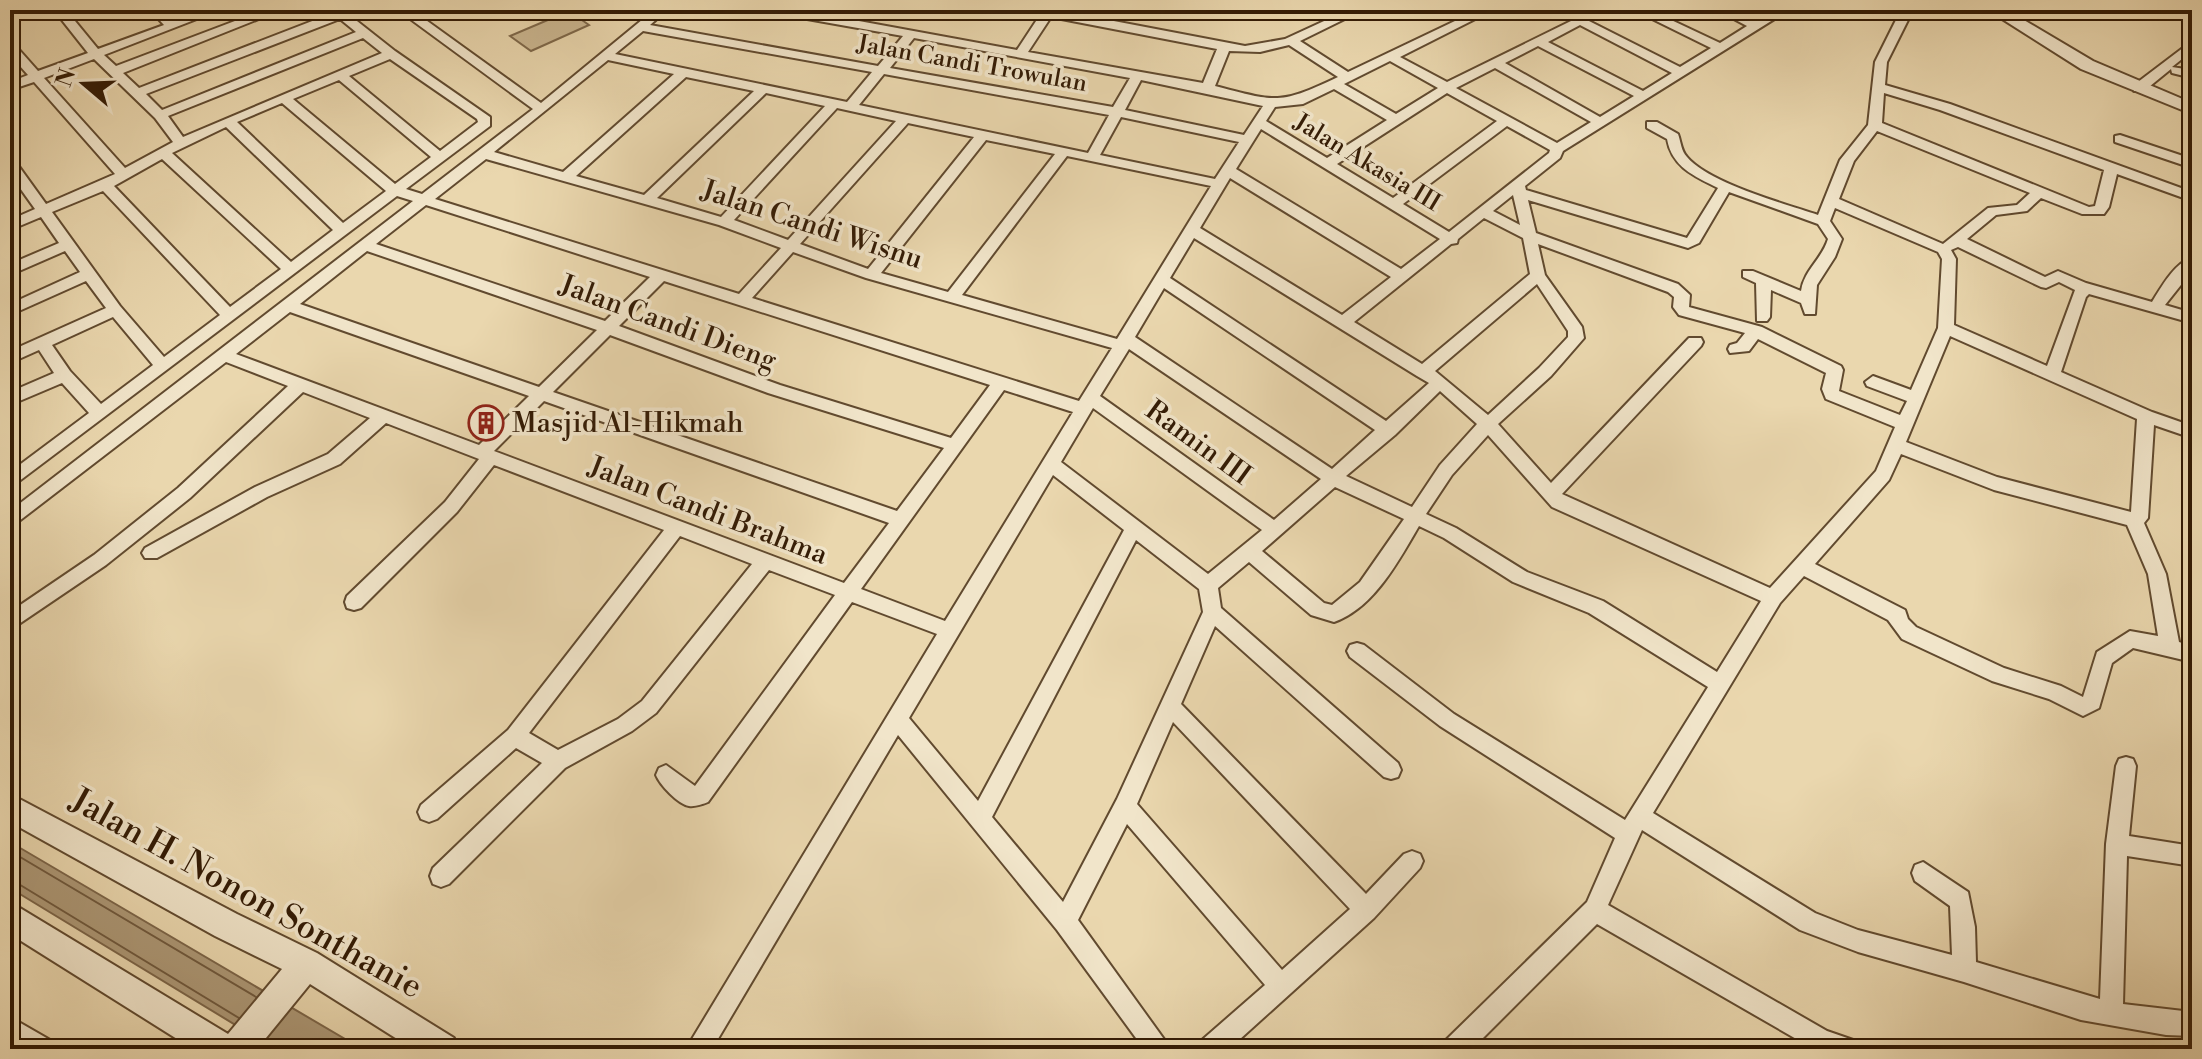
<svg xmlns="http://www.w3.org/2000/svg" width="2202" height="1059" font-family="'Libre Bodoni',serif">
	<rect width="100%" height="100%" fill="#ead7ae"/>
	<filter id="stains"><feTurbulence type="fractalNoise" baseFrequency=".0025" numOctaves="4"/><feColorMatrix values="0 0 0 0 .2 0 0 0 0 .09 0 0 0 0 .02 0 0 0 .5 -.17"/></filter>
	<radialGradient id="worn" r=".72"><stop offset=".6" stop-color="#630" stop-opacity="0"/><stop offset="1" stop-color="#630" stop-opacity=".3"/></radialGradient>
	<!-- green -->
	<path fill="#cbb791" stroke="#7f694b" stroke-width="2" d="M569,11l20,14 -58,26 -21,-15z"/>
	<!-- water -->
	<path fill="#ac9775" stroke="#7c6548" stroke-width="2" d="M10,842l352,207h-87l-265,-161z"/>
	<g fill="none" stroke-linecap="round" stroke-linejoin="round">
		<!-- shore -->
		<path stroke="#70593d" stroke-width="2" d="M10,851l246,146
			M10,882l7,1 222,135"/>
		<defs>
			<path id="minor" d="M54,10h12l32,39 66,-24 -14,-15h13l11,11 29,-11h17l-116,45 12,11 148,-56h17l-158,63 16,15 194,-75 -3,-3h13l52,41 95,66v9l-84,63 16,5 111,-85 -135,-99h14l129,93 113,-93h13l-17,15 228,41 25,-30 -124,-22 -6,-4h26l218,40 23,-35 -16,-5h32l189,36 40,-7 63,-29h15l-63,31 48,31 130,-62h15l-93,47 47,25 124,-61 -18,-11h15l12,6 12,-6h15l-18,11 91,46 31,-19 -77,-38h16l70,33 27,-17 -30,-16h15l24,11 19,-11h14l-226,141 -3,7 -35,28 1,4 161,48 31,-50c-24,-12 -46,-21 -51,-49l-20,-11v-6h10l21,12c3,8 3,17 9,23 22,26 98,47 131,58l22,-55 28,-35 7,-63 26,-52h12l-26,52 -2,23 65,19 242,88v9l-75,-27 -8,33 -5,7h-22l-41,-16 -14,13 -31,4 -29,24 78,38 13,-6 28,12 66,19c10,-16 22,-38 40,-45v14l-27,34 27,8v10l-103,-29 -3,3 -25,75 91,40 40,14v12l-38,-13 -6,93 -4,5 22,51 13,68 13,4v16l-59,-14 -21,15 -13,45 -16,8 -34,-17 -57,-18 -90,-42 -14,-19 -84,-44 -24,27 -127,210 162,100 43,17 94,25 -2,-49 -35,-25 -3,-8 3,-8 8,-3 45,30 7,35 1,35 124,37 6,-155 10,-78 3,-7 7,-2 7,2 3,7 -7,70 63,10v20l-65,-10 -4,148 69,8v24l-26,-1 -85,-15 -117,-38 -106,-30 -58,-22 -158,-100 -34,75 219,126 26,9 3,9 -44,-1 -215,-124 -125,125h-29l3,-9 141,-138 28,-64 -175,-112 -90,-69 -3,-6 3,-6 7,-2 7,2 90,69 171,106 83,-133 -119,-74 -76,-31 -69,-44 -25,-12c-20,34 -45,82 -85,96l-23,-7 -62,-53 -31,26 3,20 177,155 3,7 -3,7 -7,2 -7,-2 -169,-151 -34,78 185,190 38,-40 8,-3 8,3 3,7 -3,7 -46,50 -145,131h-30l3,-9 63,-55 -138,-161 -49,96 93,129h-27l-87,-119 -159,-195 -186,314h-26l251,-415 -85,-32 -144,200c-5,2 -13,5 -19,4 -11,-2 -29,-21 -33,-31l3,-7 7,-3 29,21 140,-191 -66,-25 -113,143 -24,18 -67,37 -116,116 -8,3 -8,-3 -3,-8 3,-8 109,-105 -26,-15 -79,71 -8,3 -8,-3 -3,-7 3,-7 87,-75 156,-200 -170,-65 -37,47 -96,96 -7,2 -7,-2 -2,-6 2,-6 98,-94 34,-43 -93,-36 -46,41 -73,33 -110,61h-12l-3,-5 3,-5 110,-61 73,-33 42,-36 -67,-26 -113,106 -84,67 -96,65v-18l84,-57 84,-67 110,-102 -62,-24 -216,166v-17l403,-310 -16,-5 -387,292v-16l79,-59 -27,-30 -52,22v-13l44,-19 -15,-23 -29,13v-12l96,-43 -20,-27 -76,34v-11l70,-32 -15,-21 -55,24v-11l49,-21 -18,-26 -31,13v-10l25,-11 -25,-35v-14l5,1 31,43 69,-30 -81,-92 -24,8v-8l18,-7 -18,-20v-12l4,1 24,27 50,-18zM1051,17l166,32 -14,34 -175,-31zM340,19l16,13 -194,78 -16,-16zM1580,25l92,48 -29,18 -95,-49zM643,31l229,41 -25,30 -232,-48zM363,38l19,15 -199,84 -15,-21zM914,38l216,40 -17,29 -223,-39zM1289,45l49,32c-59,28 -61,25 -123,9l14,-35 31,1zM1538,46l96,50 -34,21 -95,-54zM94,59l61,59 18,24 -48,26 -81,-90zM390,59l87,60 1,3 -38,29 -91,-75zM608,60l66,14 -111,98 -69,-20zM1390,61l48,27 -42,26 -52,-30zM1495,68l96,54 -34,21 -101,-55zM884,74l225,41 -21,38 -229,-48zM686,77l68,14 -110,104 -68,-19zM339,80l92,77 -36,27 -102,-85zM1141,80l122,26 -19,29 -119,-25zM1334,89l53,31 -60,38 -61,-37 9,-14 28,-3zM766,93l59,13 -104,111 -64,-19zM1447,93l50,28 -104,77 -56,-34zM1884,93l56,17 164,60 -9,36 -6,1 -207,-84zM282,103l104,88 -43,32 -106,-101zM837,108l59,13 -108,119 -54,-20zM1121,117l118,25 -24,37 -115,-24zM908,123l66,14 -106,132 -68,-25zM1507,126l43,24 -1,3 -100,79 -46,-28zM226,127l107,103 -42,32 -119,-109zM1261,129l179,110 -39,30 -165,-100zM1877,131l153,62 -13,12 -29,3 -45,36 -104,-45 15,-38zM986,140l69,14 -107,138 -67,-19zM1067,156l144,30 -94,153 -155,-44zM162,159l119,110 -51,38 -116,-121zM486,159l233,66 62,23 -42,46 -304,-95zM1230,178l161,99 -49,38 -142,-87zM103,191l117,124 -56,42 -44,-51 -68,-94zM1729,192l89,32 10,15c-6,20 -24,31 -27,52l-48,-20h-10v6l13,6 1,38h10l3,-4 1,-27 30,13 4,11h10l2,-29 18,-28 7,-18 -12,-18 5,-13 103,44 4,7 -4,69 -27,62 -38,-14 -8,6 2,4 40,15 -7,14 -61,-24 4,-21 -2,-4 -79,-39 -73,-20 1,-12 -12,-11 -142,-51 -8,-33 160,48 11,-5zM1513,195l7,30 -27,-14zM426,205l224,72 -45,44 -229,-77zM1484,218l39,20 7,36 -108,90 -68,-42 97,-78 6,-1 1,-4zM1194,238l223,138 12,7 -43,38 -216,-143zM1538,244l130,48 6,5 -1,10 6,8 66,18 -8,10 -7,2 -2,4 2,4 19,-2 9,-12 68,34 -4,16 4,10 69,28 -19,44 -106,117 -208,-94 139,-148 2,-4 -2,-4h-12l-138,145 -53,-59 53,-48 33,-38 -2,-11 -37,-52zM1958,247l83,40 5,1 13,-6 16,8 -28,76 -93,-41 2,-66 -5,-9zM367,251l230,79 -58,57 -239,-83zM793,252l73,26 246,70 -33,53 -327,-103zM664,281l326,104 -39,53 -171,-53 -161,-59zM1537,284l31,47v6l-29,31 -51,47 -53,-44zM1164,288l211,142 -43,39 -197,-132zM290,312l239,84 -50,49 -243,-91zM113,317l40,48 -52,39 -31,-33 -18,-26zM610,335l158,58 176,55 -47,63 -344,-119zM1950,336l187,83 -6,93 -134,-35 -91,-35zM1129,349l192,130 -47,41 -174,-124zM1004,390l69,22 -128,209 -84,-32zM1440,391l37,33 -37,41 -28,42 -66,-31 49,-41zM544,401l345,122 -45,60 -350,-132zM1093,408l169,122 -54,44 -147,-112zM1488,435l64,72 209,94 -44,71 -114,-71 -76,-29 -71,-44 -30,-14 26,-39zM1901,454l93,36 133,35 21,49 10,62 -28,-5 -33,21 -14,45 -22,-11 -57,-18 -88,-41 -8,-8 -3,-9 -90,-46 74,-84zM1053,475l71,55 -146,271 -69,-83zM1335,487l69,32 -44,63 -28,23 -8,-2 -62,-52zM680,536l72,28 -110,137 -24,18 -60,31 -29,-17zM1136,540l63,49 4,23 -86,187 -54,103 -71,-85zM1173,722l177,187 -68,61 -145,-166z
				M2192,41v10l-20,16 20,3v8l-20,-5 -1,-4 -27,22h-10v-6z
				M2120,135l72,24v9l-77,-26v-6z
				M10,1017l40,23 3,9h-34l-9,-6z"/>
			<path id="tertiary" d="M1988,10h19l86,51 99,42v11l-111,-45z
				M10,794l227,120 80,39 137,85 5,11h-46l-103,-65 -53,65h-64l-183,-115v-32l218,132 54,-65 -67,-33 -205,-114z"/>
		</defs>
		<!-- minor casing -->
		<use href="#minor" stroke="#614a2f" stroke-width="4"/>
		<!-- tertiary casing -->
		<use href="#tertiary" stroke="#614a2f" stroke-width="4"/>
		<!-- minor -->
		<use href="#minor" fill="#f1e5ca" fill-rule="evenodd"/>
		<!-- tertiary -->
		<use href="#tertiary" fill="#f1e5ca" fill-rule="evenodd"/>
	</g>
	<!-- icons -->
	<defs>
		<symbol id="building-ring" viewBox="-11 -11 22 22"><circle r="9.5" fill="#f1e5ca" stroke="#8f2418" stroke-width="1.5"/><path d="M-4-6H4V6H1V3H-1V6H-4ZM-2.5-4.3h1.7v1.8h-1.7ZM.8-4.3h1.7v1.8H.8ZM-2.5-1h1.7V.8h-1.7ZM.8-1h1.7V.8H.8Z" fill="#8f2418"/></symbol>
	</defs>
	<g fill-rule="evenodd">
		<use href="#building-ring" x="466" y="403" width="40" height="40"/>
	</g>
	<g text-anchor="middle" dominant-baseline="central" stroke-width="7" stroke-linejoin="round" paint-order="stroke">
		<!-- far-street labels -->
		<g font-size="24" fill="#331b05" stroke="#f1e5ca">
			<text transform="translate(972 64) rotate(10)">Jalan Candi Trowulan</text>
			<text transform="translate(1367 163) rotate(31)">Jalan Akasia III</text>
		</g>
		<!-- street labels -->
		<g font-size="28" fill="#331b05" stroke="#f1e5ca">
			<text transform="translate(812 225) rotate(18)">Jalan Candi Wisnu</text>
			<text transform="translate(668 323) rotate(20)">Jalan Candi Dieng</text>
			<text transform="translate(1198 443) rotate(36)">Ramin III</text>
			<text transform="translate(708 511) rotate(21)">Jalan Candi Brahma</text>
		</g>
		<!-- poi labels -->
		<g font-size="28" fill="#331b05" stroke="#f1e5ca" text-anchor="start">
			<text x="512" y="423">Masjid Al-Hikmah</text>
		</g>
		<!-- near-street labels -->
		<g font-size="34" fill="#331b05" stroke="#f1e5ca">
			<text transform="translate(246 894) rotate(29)">Jalan H. Nonon Sonthanie</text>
		</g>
	</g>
	<!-- margin -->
	<rect width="2202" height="1059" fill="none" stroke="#ead7ae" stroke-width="40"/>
	<rect x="12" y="12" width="2178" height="1035" fill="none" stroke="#331b05" stroke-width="4"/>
	<rect x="20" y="20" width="2162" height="1019" fill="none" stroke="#331b05" stroke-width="2"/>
	<!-- north arrow -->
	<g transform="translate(84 84) rotate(289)" stroke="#f1e5ca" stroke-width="6" paint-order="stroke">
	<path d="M0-6L14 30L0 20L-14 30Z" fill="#331b05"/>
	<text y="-12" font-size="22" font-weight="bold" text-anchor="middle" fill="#331b05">N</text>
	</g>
	<rect width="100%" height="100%" filter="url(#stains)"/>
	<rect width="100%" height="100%" fill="url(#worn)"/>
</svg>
